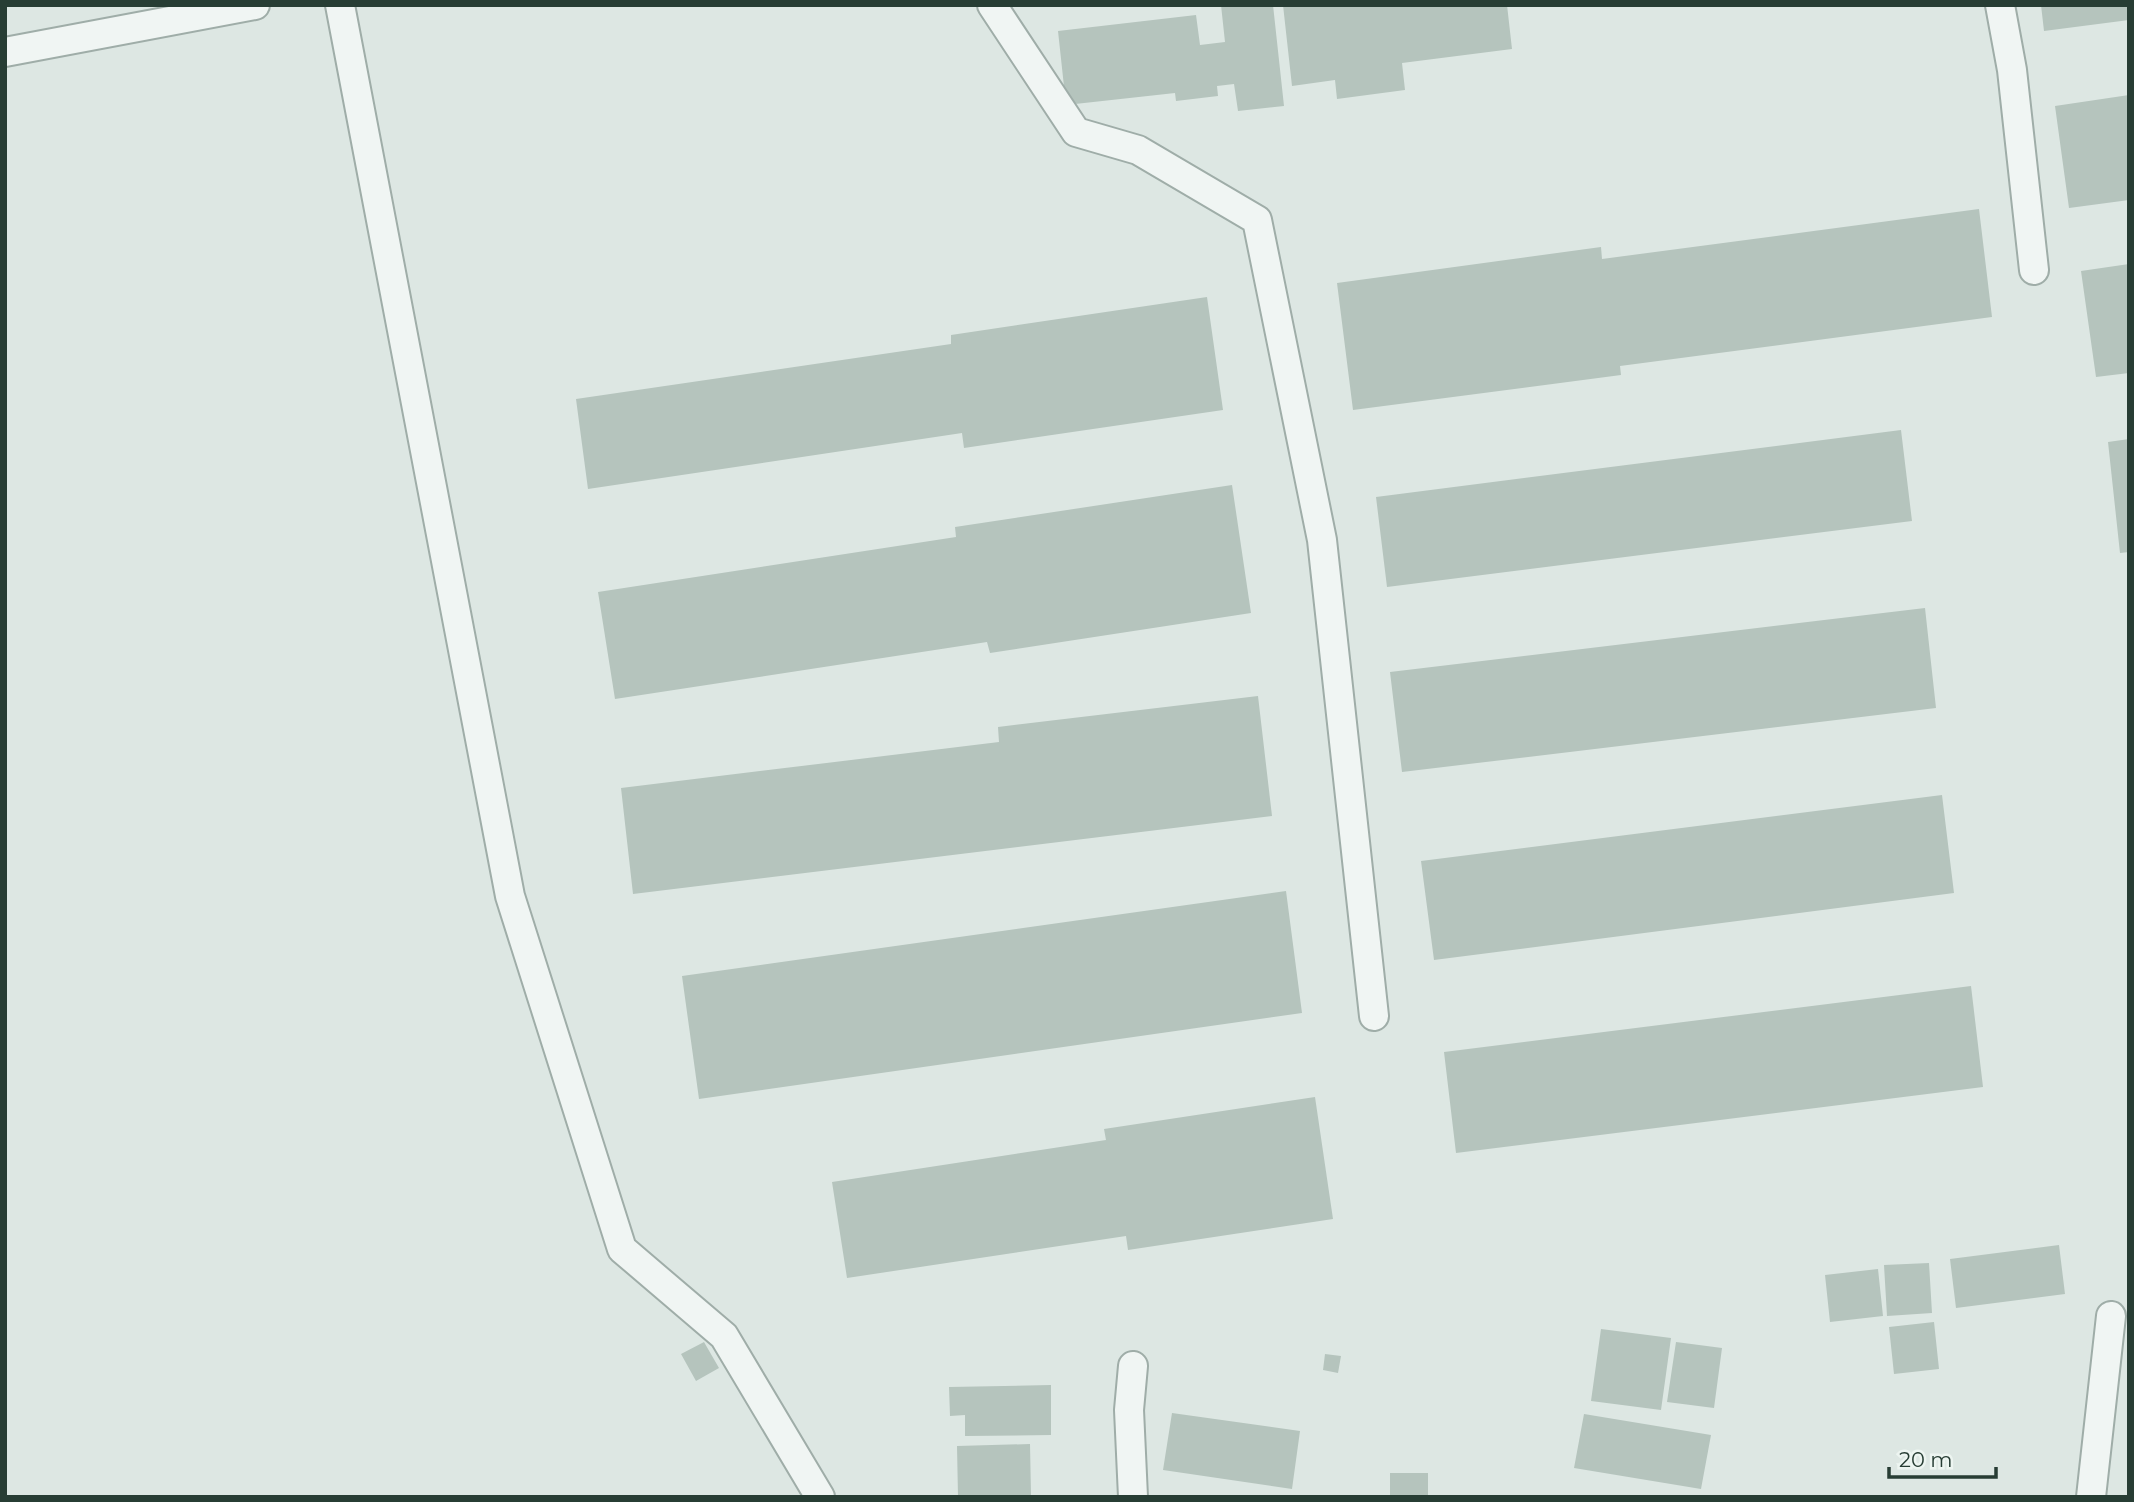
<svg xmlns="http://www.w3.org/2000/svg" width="2134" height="1502" font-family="Montserrat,sans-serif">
	<rect width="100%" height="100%" fill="#dde7e3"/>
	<!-- building -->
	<path fill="#b5c4bd" d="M1221,5h52l11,101 -46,5 -4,-27 -17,2 1,10 -42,5 -1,-8 -109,12 -8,-74 138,-16 4,30 25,-3z
		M1283,5h224l5,44 -110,14 3,27 -68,9 -2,-19 -43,6z
		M2041,5h88v15l-85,11z
		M2129,95v105l-60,8 -14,-102z
		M1979,209l13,108 -372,49 1,9 -268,35 -16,-127 264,-36 1,12z
		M2129,264v109l-33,4 -15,-106z
		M1207,297l16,113 -259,38 -2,-15 -374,56 -12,-90 375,-55v-9z
		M1901,430l11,91 -525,66 -11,-90z
		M2129,439v113l-9,1 -12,-111z
		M1232,485l19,128 -261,40 -3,-11 -372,57 -17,-107 358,-55 -1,-10z
		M1925,608l11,100 -534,64 -12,-100z
		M1258,696l14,120 -639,78 -12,-106 378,-46 -1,-15z
		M1942,795l12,98 -520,67 -13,-99z
		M1286,891l16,122 -603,86 -17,-123z
		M1971,986l12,101 -527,66 -12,-101z
		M1315,1097l18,122 -205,31 -2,-14 -279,42 -15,-96 274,-42 -2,-11z
		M2059,1245l6,49 -109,14 -6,-49z
		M1929,1263l3,50 -45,3 -3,-51z
		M1878,1269l5,47 -53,6 -5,-47z
		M1934,1322l5,47 -45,5 -5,-47z
		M1601,1329l70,9 -10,72 -70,-9z
		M704,1342l15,26 -23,13 -15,-27z
		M1676,1342l46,6 -8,60 -47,-6z
		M1325,1354l16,2 -3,17 -15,-3z
		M1051,1385v50l-86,1v-21l-15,1 -1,-29z
		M1172,1413l128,18 -8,58 -129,-19z
		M1584,1414l127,21 -10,54 -127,-21z
		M1030,1444l1,52 -73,1 -1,-51z
		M1390,1473h38v24h-38z"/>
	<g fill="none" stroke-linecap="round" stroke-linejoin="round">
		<defs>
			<path id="minor" d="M340,5l170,891 112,353 102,87 96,161
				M992,5l84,127 62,18 119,70 65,320 52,476
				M2000,5l12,65 22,200
				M5,52l250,-47
				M1133,1497l-4,-87 4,-44
				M2091,1497l20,-181"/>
		</defs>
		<!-- minor casing -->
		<use href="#minor" stroke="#9fada8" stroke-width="32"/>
		<!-- minor -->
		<use href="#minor" stroke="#f0f5f3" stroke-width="28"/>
	</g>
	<!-- border -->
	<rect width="2134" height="1502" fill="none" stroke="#273d34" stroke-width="14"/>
	<!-- scale -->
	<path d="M1889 1467v10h107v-10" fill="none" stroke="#273d34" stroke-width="3.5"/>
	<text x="1899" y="1467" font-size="21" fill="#273d34" stroke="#edf5f1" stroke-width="5" paint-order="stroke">20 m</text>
</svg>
